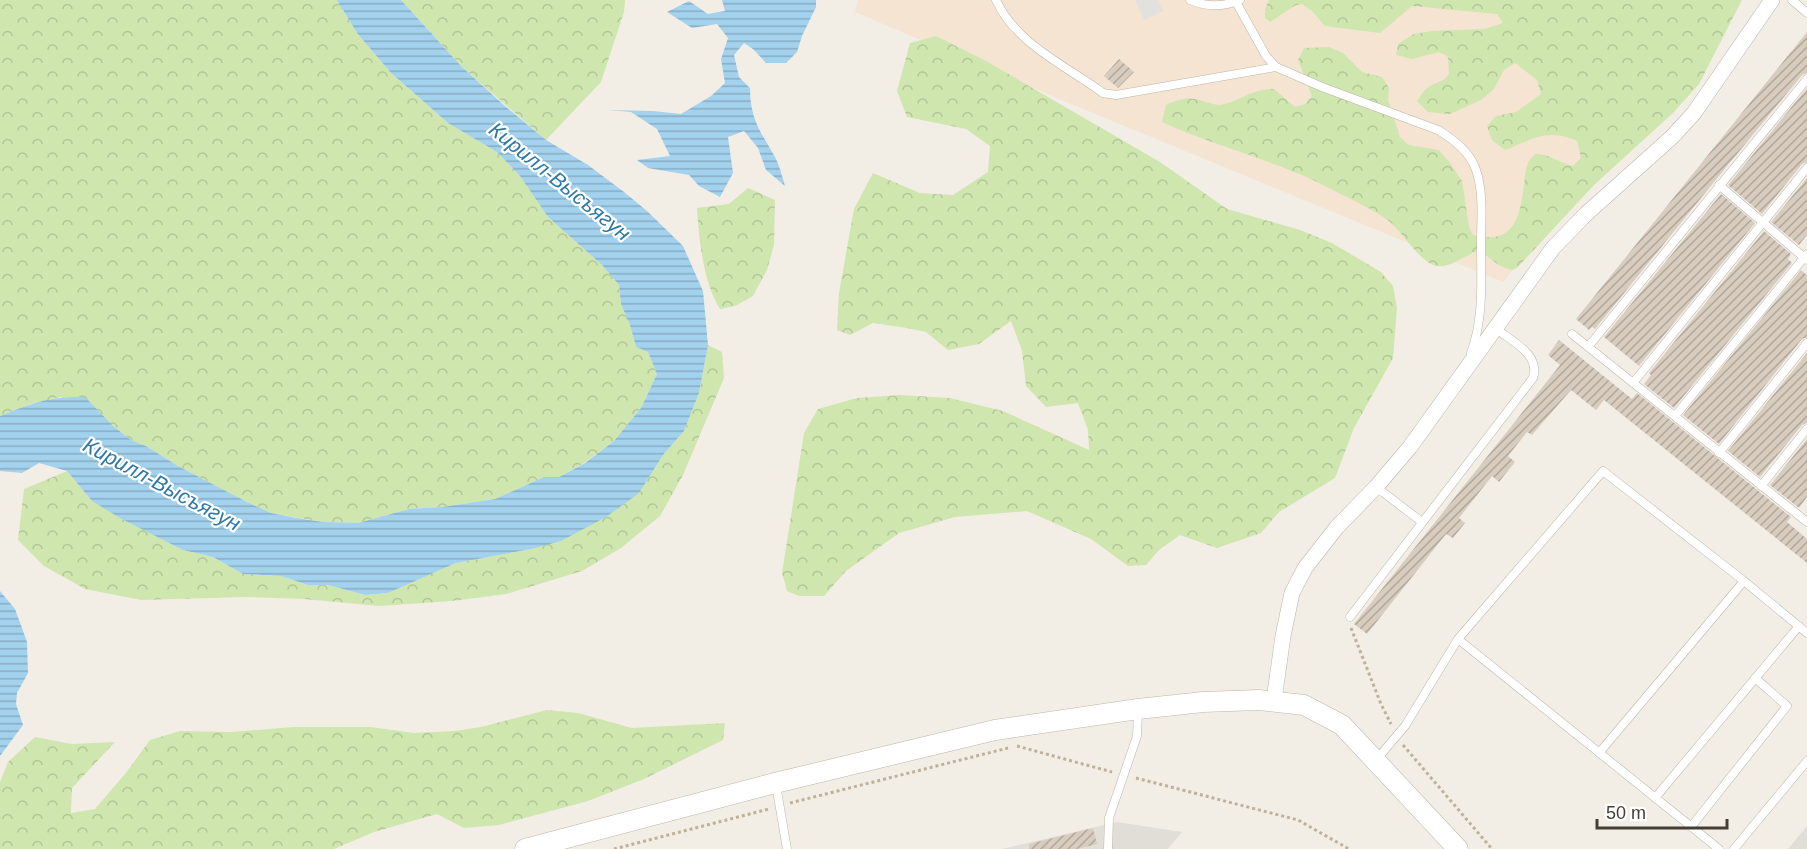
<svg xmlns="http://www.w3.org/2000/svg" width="1807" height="849" font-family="Arial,sans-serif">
	<defs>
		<pattern id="forest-crowns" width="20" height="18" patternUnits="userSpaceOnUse" patternTransform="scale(1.5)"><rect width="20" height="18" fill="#cfe6af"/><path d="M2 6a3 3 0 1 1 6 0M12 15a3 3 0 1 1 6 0" fill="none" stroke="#b3c697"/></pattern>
		<pattern id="water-rules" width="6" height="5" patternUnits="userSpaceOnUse" patternTransform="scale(1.5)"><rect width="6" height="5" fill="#a3d2ee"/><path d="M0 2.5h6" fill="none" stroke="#87acc2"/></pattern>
		<pattern id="building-hatch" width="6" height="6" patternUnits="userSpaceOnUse" patternTransform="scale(1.5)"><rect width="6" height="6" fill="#d7ccbe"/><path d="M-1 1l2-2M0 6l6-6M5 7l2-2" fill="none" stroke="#b0a79b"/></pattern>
	</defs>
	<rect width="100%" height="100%" fill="#f2eee6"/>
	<!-- commercial -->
	<path fill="#f4e4d1" d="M858,0h874l-41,44 -188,238 -427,-176 -221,-94z"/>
	<!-- industrial -->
	<path fill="#e1ddd7" d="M1117,822l65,10 -14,17h-166z
		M1807,826v23h-19z"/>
	<!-- forest -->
	<path fill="url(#forest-crowns)" d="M0,0h337l20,33 34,40 57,50 49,29 23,24 28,41 54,48 17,20 2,19 9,21 6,22 12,5 9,22 -16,34 -27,33 -30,22 -25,14h-15l-49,22 -53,8 -33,2 -51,14 -35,-1 -52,-9 -24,-11 -69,-36 -32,-20 -15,-6 -18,-14 -52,-29 -30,7 -31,12z
		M401,0h224l-1,12 -23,70 -55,58 -85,-74z
		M1269,0h473l-43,84 -26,29 -79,72 -76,82 -5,3c-18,-3 -21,-14 -36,-19 -14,5 -31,21 -46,13 -14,-7 -29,-32 -42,-43 -14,-11 -43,-24 -60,-33 -53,-28 -113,-41 -167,-66l4,-17c15,-7 24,-9 40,-3 5,1 9,3 14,3 21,-3 29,-16 54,-16l21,18 10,-3 7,-8 -14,-36 6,-12 25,-1 14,6 19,19 20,5 7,11 -1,12 12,37 9,8 30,5 11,13 12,18 7,46 4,8c49,13 48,-31 53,-66l3,-8 6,-7c13,-1 25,9 38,12l8,-8 -4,-17c-29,-13 -45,-2 -72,9l-13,-10 -5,-14 9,-10 20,-4 25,-18 -4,-14 -22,-17 -11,7 -10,19 -13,11 -31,14 -22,-2 -11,-11c4,-6 8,-13 15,-16 8,-4 11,-3 17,-11l-1,-17 -9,-5 -27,7 -16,-4 2,-11 16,-10 18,-3 53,-2 18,-6 -6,-9 -85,-8 -32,27 -55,-7 -13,-15 -10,-7 -6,1 -26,17 -5,-4v-9z
		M936,36l50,25 174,101 67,47 73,21 32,13 49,29 12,14 4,22 -4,50 -39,70 -19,50 -56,34 -18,21 -44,15 -37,-13 -21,15 -13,15 -18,1 -37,-27 -64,-28 -72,6 -56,16 -53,38 -22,25h-25l-12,-5 -5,-18 22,-140 14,-24 39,-11 43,-3 50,3 53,13 86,39 -1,-20 -10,-27 -32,4 -20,-21 -4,-35 -11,-30 -32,23 -31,6 -22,-18 -19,-4 -34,-5 -23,12 -13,-5 2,-37 15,-84 19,-36 47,20 33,2 35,-23 2,-26 -24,-17 -59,-12 -10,-26 13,-48z
		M748,188l27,12 -1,45 -7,25 -14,26 -18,10 -15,3c-17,-27 -21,-69 -23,-101l32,-4z
		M708,345l14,7 2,26 -41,97 -23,41 -39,32 -39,23 -76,23 -54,7 -73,5 -75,-7 -59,-2 -104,3 -56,-11 -41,-23 -26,-26 6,-51 43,-18 25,30 91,49 30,7 30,17 38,2 27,9h20l37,10 23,-2 68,-30 75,-14 108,-56 24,-38 21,-24 15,-38z
		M547,710l31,3 54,15 93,-5 -2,17 -79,39 -56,22 -89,24 -35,3 -27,-14 -63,18 -40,17h-334v-67l8,-20 27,-25 37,7 43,-2 -43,46 -1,25 24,-4 30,-35 25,-34 30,-9 51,1 62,-5h78l43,6 41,-2 26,-4z"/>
	<!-- parking -->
	<path fill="#e3e1de" d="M1135,0h23l5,11 -19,9z"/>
	<!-- water -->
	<path fill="url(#water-rules)" d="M337,0h64l60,66 44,40 41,34 42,25 36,27 23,19 36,35 20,45 5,54 -9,48 -15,38 -21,24 -24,38 -33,24 -45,24 -30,8 -75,14 -68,30 -23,2 -37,-10h-20l-27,-9 -38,-2 -30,-17 -30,-7 -63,-32 -28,-17 -25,-30 -28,-8 -17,10 -22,-2v-55c32,-13 50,-20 85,-19l28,29 18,14 15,6 32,20 69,36 24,11 26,5 26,4 35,1 51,-14 33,-2 53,-8 49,-22h15l26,-14 29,-22 27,-33 16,-34 -9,-22 -12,-5 -6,-22 -9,-21 -2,-19 -17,-20 -54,-48 -28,-41 -23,-24 -49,-29 -57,-50 -34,-40z
		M722,0h94v7l-14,29 -5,16 -11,11h-20l-13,-14 -9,-6 -10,12 5,22 11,11c0,32 11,44 26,71 4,8 6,18 9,27l-19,-16 -8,-22 -14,-17 -16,6 5,36 -13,24 -21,-11 -10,-11 -41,-7 -11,-8 33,-4 -13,-27 -26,-17 -23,-2 45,1 28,3 30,-18 14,-13 -4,-24 7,-21 -11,-14 -25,4 -25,-16 22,-11 19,13 17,-3z
		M0,591l15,18 12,33 1,31 -11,20 -1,11 7,21 -23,31z"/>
	<!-- building -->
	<path fill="url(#building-hatch)" d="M1807,32v41l-5,2 -88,107 -119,147 -3,-2 -3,3 -13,-11z
		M1119,59l15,13 -16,16 -14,-12z
		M1807,88v74l-5,2 -40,50 -34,-29z
		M1807,178v57l-8,10 -28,-23z
		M1721,194l34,29 -116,143 -35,-29z
		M1764,231l27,23 -3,5 4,4 -118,145 -30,-24 7,-9 -2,-2z
		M1801,270l6,5v62l-5,2 -83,105 -36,-29z
		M1559,340l73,59 5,-6 154,124 -4,5 20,17v24l-203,-163 -8,10 -25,-20 -39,45 -5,-3 -19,24 7,6 -16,20 -7,-6 -33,42 6,5 -12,15 -7,-4 -79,100 -13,-10 206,-259 -12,-10z
		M1807,353v70l-5,2 -42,52 -32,-26z
		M1807,439v58l-8,11 -29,-23z
		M1093,828l4,16 -20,5h-48v-5z"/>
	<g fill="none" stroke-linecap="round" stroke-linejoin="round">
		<defs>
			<path id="service" d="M996,0c20,44 69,65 107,93l13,2 160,-28
				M1190,0c16,7 33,7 50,0
				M1792,0l15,13
				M1236,2l30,54 10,11 46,20 116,43c16,10 32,22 38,40 8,23 5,50 5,73 0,37 3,75 -10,110
				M1719,185l88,75
				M1572,334l235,188
				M1588,347l219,-268
				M1633,383l174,-215
				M1675,416l132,-162
				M1719,453l88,-110
				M1761,486l46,-57
				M1376,487l46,35
				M1350,617l183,-239c8,-24 -22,-37 -38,-50
				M1458,639l261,210
				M1599,753l145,-172
				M1376,760l29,-34 53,-87 145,-168 141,110 63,52
				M776,785l11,64
				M1655,798l144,-172
				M1691,827l96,-121 -32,-28
				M1108,849l1,-31 28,-82 1,-25
				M1734,849l73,-88"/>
			<path id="minor" d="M1274,700l9,-64 9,-43 13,-25 32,-41 39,-40 34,-40 143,-199 33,-34 86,-77 22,-24 78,-113"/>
			<path id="tertiary" d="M525,849l250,-66 220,-53 143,-21 65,-7 56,-2 45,5 38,20 116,124"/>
		</defs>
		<!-- service casing -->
		<use href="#service" stroke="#bdb5a9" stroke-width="9"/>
		<!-- minor casing -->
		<use href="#minor" stroke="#bdb5a9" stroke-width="16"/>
		<!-- tertiary casing -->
		<use href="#tertiary" stroke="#bdb5a9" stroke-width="21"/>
		<!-- path -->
		<path stroke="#bfb09a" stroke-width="3" stroke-dasharray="3 3" stroke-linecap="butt" d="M1351,628l30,76 10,20
			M1403,745l89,104
			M1017,746l95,26
			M1136,778l162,42 51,29
			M790,803l218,-55
			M614,849l155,-40"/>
		<!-- service -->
		<use href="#service" stroke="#fff" stroke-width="8"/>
		<!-- minor -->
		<use href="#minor" stroke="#fff" stroke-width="15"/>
		<!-- tertiary -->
		<use href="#tertiary" stroke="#fff" stroke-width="20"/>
	</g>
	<g text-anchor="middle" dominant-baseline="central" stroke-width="4.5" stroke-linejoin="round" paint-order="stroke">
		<!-- water labels -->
		<g font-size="21" font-style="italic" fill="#3079a5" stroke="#fff">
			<text transform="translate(560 181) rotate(39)">Кирилл-Высъягун</text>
			<text transform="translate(162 484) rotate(28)">Кирилл-Высъягун</text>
		</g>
	</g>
	<!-- scale -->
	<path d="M1597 819v9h130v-9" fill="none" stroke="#453e35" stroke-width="3"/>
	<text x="1606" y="819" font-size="18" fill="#453e35" stroke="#ffffff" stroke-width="4.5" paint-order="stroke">50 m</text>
</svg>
